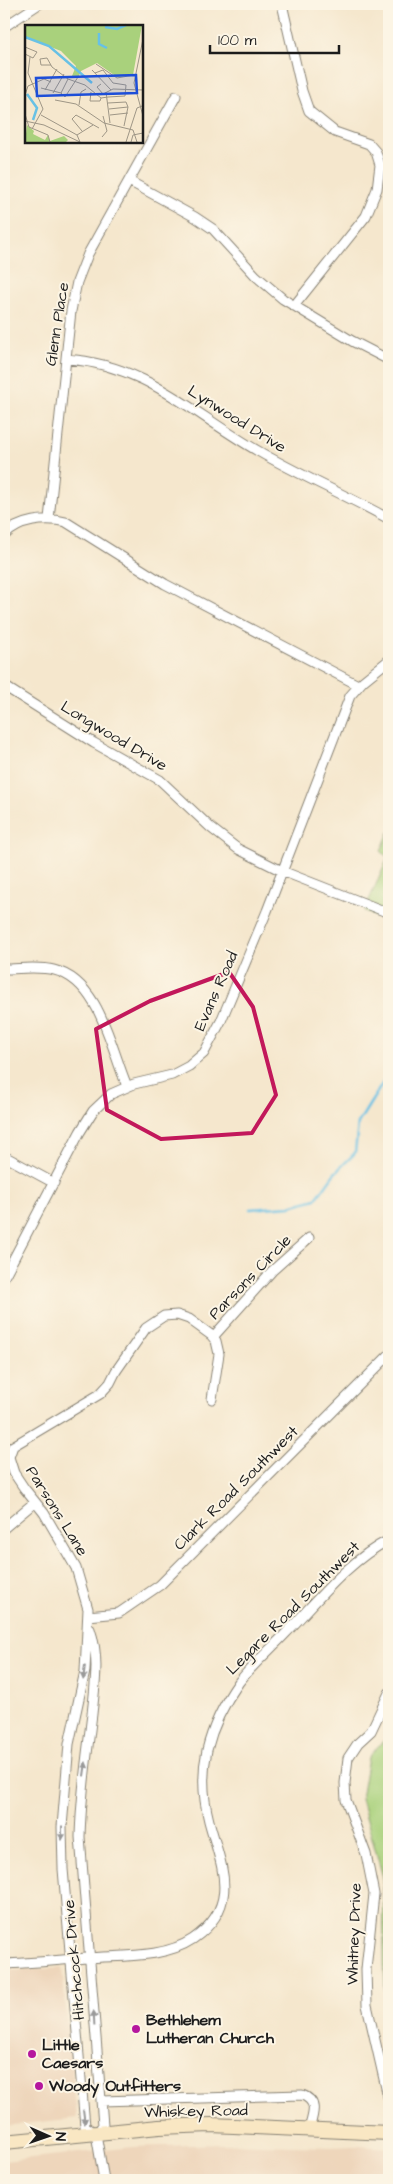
<svg xmlns="http://www.w3.org/2000/svg" width="393" height="2184" font-family="'Architects Daughter',sans-serif">
	<rect width="100%" height="100%" fill="#fcf5e5"/>
	<filter id="ink" filterUnits="userSpaceOnUse"><feTurbulence type="fractalNoise" baseFrequency=".02" numOctaves="2"/><feDisplacementMap in="SourceGraphic" scale="10" xChannelSelector="R" yChannelSelector="G"/><feConvolveMatrix kernelMatrix="1 2 1 2 8 2 1 2 1" color-interpolation-filters="sRGB"/></filter>
	<filter id="wash" filterUnits="userSpaceOnUse"><feTurbulence type="fractalNoise" baseFrequency=".0096" numOctaves="4" result="noise"/><feDisplacementMap in="SourceGraphic" scale="20" xChannelSelector="R" yChannelSelector="G"/><feGaussianBlur stdDeviation="1.12" result="paint"/><feColorMatrix in="noise" values="0 0 0 0 0 0 0 0 0 0 0 0 0 0 0 0 0 1.4 0 .05"/><feComposite in="paint" operator="in"/></filter>
	<g filter="url(#wash)">
		<rect width="100%" height="100%" fill="#f5e7cd"/>
		<!-- built -->
		<path fill="#eed6bb" d="M62,1968l15,150 -73,8v-155z
			M223,2144l109,3 25,-1 32,2v32h-385v-19l130,-14z"/>
		<!-- green -->
		<path fill="#a9d17c" stroke="#62764c" d="M389,832v91l-25,-12 24,-53 -7,-7z
			M389,1735v303l-4,-22 -2,-139 -22,-78 7,-42z"/>
		<g fill="none" stroke-linecap="round" stroke-linejoin="round">
			<!-- stream -->
			<path stroke="#68c1e5" stroke-width="2.5" d="M250,1209l40,-3 26,-7 18,-25 21,-21 3,-30 31,-50"/>
		</g>
	</g>
	<g filter="url(#ink)">
		<g fill="none" stroke-linecap="round" stroke-linejoin="round">
			<defs>
				<path id="minor" d="M282,4l20,87 7,20 26,21 34,12 7,8 4,13 -3,24 -11,27 -72,90
					M4,27l35,-23
					M129,181l66,36 18,12 43,47 27,23 69,42 37,19
					M66,359c79,5 126,54 192,92 43,25 88,44 131,68
					M49,519l22,-208 6,-29 11,-28 88,-158
					M4,536c14,-16 42,-19 62,-14l99,62 193,101
					M4,686l90,57 66,37 51,48 27,21 44,22 107,42
					M4,969c16,0 34,-3 50,1 46,11 57,79 73,116
					M4,1156l50,27
					M4,1277l76,-145 13,-21 18,-17 23,-10 38,-9 17,-9 15,-13 17,-32 46,-110 83,-215 13,-15 26,-21
					M213,1337l59,-66 37,-33
					M4,1528l31,-26
					M88,1616l31,-3 41,-28 229,-230
					M90,1629c10,28 5,56 2,85 -5,41 -11,81 -12,123l23,288 -7,9
					M389,1693l-18,38 -13,12 -10,15 -3,25 1,17 20,54 8,40 -8,75 1,36 22,96
					M4,1964c27,-1 55,-4 82,-6 35,-3 77,1 107,-19 49,-34 28,-73 16,-118 -6,-23 -7,-48 -2,-71 6,-25 18,-48 32,-68 14,-18 32,-33 47,-49 31,-32 63,-73 103,-93
					M101,2101l201,-6c17,6 11,20 7,34
					M96,2134l-11,-8 -22,-257 -1,-42 7,-83 16,-73 3,-62 -12,-41 -32,-55 -20,-25 -10,-15 -5,-16 4,-11 87,-52 10,-11 6,-12 30,-43 18,-12 13,-1 12,4 22,16 5,6 3,13 -7,45
					M96,2134l8,46"/>
				<path id="secondary" d="M4,2142l155,-15 52,-2 178,8"/>
			</defs>
			<!-- minor casing -->
			<use href="#minor" stroke="#888274" stroke-width="11"/>
			<!-- secondary casing -->
			<use href="#secondary" stroke="#888274" stroke-width="16"/>
			<!-- minor -->
			<use href="#minor" stroke="#fff" stroke-width="9"/>
			<!-- secondary -->
			<use href="#secondary" stroke="#f9e7c3" stroke-width="14"/>
		</g>
		<!-- one-way arrows -->
		<defs><path id="oneway-solid" d="M-6-.8H1V-3.2L6.5 0L1 3.2V.8H-6Z" transform="scale(1.25)"/></defs>
		<g fill="#999">
			<use href="#oneway-solid" transform="translate(84 1673) rotate(97)"/>
			<use href="#oneway-solid" transform="translate(85 1769) rotate(-82)"/>
			<use href="#oneway-solid" transform="translate(62 1833) rotate(90)"/>
			<use href="#oneway-solid" transform="translate(94 2018) rotate(-93)"/>
			<use href="#oneway-solid" transform="translate(84 2117) rotate(83)"/>
		</g>
	</g>
	<!-- marked area -->
	<path fill="none" stroke="#c2185b" stroke-width="4" stroke-linejoin="round" d="M229,972l24,35 23,88 -24,38 -91,6 -54,-29 -11,-81 54,-28z"/>
	<!-- markers -->
	<g fill="#b5179e" stroke="#fcf5e5" stroke-width="2">
		<circle cx="136" cy="2029" r="5"/>
		<circle cx="32" cy="2054" r="5"/>
		<circle cx="39" cy="2086" r="5"/>
	</g>
	<g text-anchor="middle" dominant-baseline="central" stroke-width="4" stroke-linejoin="round" paint-order="stroke">
		<!-- street labels -->
		<g font-size="16" fill="#1c1c1c" stroke="#fcf5e5">
			<text transform="translate(57 324) rotate(-81)">Glenn Place</text>
			<text transform="translate(237 419) rotate(32)">Lynwood Drive</text>
			<text transform="translate(114 736) rotate(31)">Longwood Drive</text>
			<text transform="translate(216 991) rotate(-66)">Evans Road</text>
			<text transform="translate(250 1277) rotate(-46)">Parsons Circle</text>
			<text transform="translate(236 1488) rotate(-45)">Clark Road Southwest</text>
			<text transform="translate(57 1511) rotate(58)">Parsons Lane</text>
			<text transform="translate(293 1608) rotate(-45)">Legare Road Southwest</text>
			<text transform="translate(354 1934) rotate(-88)">Whitney Drive</text>
			<text transform="translate(74 1960) rotate(-95)">Hitchcock Drive</text>
			<text transform="translate(196 2111) rotate(-1)">Whiskey Road</text>
		</g>
		<!-- poi labels -->
		<g font-size="16" font-weight="bold" fill="#1c1c1c" stroke="#fcf5e5" text-anchor="start">
			<text x="146" y="2020">Bethlehem<tspan x="146" dy="18">Lutheran Church</tspan></text>
			<text x="42" y="2045">Little<tspan x="42" dy="18">Caesars</tspan></text>
			<text x="49" y="2086">Woody Outfitters</text>
		</g>
	</g>
	<!-- overview -->
	<g transform="translate(25 25)">
		<rect width="118" height="118" fill="#f5e7cd"/>
		<path d="M0,0h117l-9,50 -16,2 -20,-14 -16,8 -3,7 -6,-2 4,-10 -15,-15 -36,-14zM2,100l7,6 -1,3 12,6 3,-5 2,6 14,-5 4,4 -2,2h-41z" fill="#a9d17c"/>
		<path fill="none" stroke="#68c1e5" stroke-width="2.5" d="M80,2l12,2 9,-4M74,8v11l8,4M0,12l24,9 43,37M2,69l10,14 -4,12"/>
		<path fill="none" stroke="#9e9686" stroke-width="1" d="M118,14l-9,44 9,33M0,22l12,5 -4,6 -8,-4M5,32l-2,16 15,36 -11,20M15,34l7,-1 5,9 16,12 17,6 16,13 7,-1M15,34l1,6h10M71,39l21,14 17,-3M67,45l19,20M70,48l8,-3 10,13 13,2 -1,11 -17,1M43,54l-7,14 4,4 13,-20M76,59l-4,3 6,7 10,-5 30,1M16,63l20,5M20,65l12,-21M66,67l-1,9h10l1,-3M81,67l4,31M28,68l11,-19M0,70l3,-9 16,-7 7,3M30,75l21,4 28,19 29,7 4,12M83,78l18,-1 2,5M54,80l2,-13 5,-3M84,84l19,-2M0,89l4,13 19,8 2,7M16,90l36,20 3,7M85,90l18,-2M0,96l19,4 36,17M99,101l4,-19M57,106l-10,-12 4,-4 23,13M52,110l16,-10M77,112l5,-6 -4,-15M101,117l11,-34 5,-2M106,117l2,-7 10,-2"/>
		<path fill="#1d4ed8" fill-opacity="0.15" stroke="#1d4ed8" stroke-width="2.5" d="M111,50l1,18 -100,3 -1,-18z"/>
		<rect width="118" height="118" fill="none" stroke="#1c1c1c" stroke-width="2.5"/>
	</g>
	<!-- margin -->
	<rect width="393" height="2184" fill="none" stroke="#fcf5e5" stroke-width="20"/>
	<!-- north arrow -->
	<g transform="translate(48 2136) rotate(92)" stroke="#fcf5e5" stroke-width="4" paint-order="stroke">
	<path d="M0-4L9 19L0 12L-9 19Z" fill="#1c1c1c"/>
	<text y="-8" font-size="14" font-weight="bold" text-anchor="middle" fill="#1c1c1c">N</text>
	</g>
	<!-- scale -->
	<path d="M210 45v8h129v-8" fill="none" stroke="#1c1c1c" stroke-width="2.5"/>
	<text x="218" y="45" font-size="15" fill="#1c1c1c" stroke="#fcf5e5" stroke-width="4" paint-order="stroke">100 m</text>
</svg>
